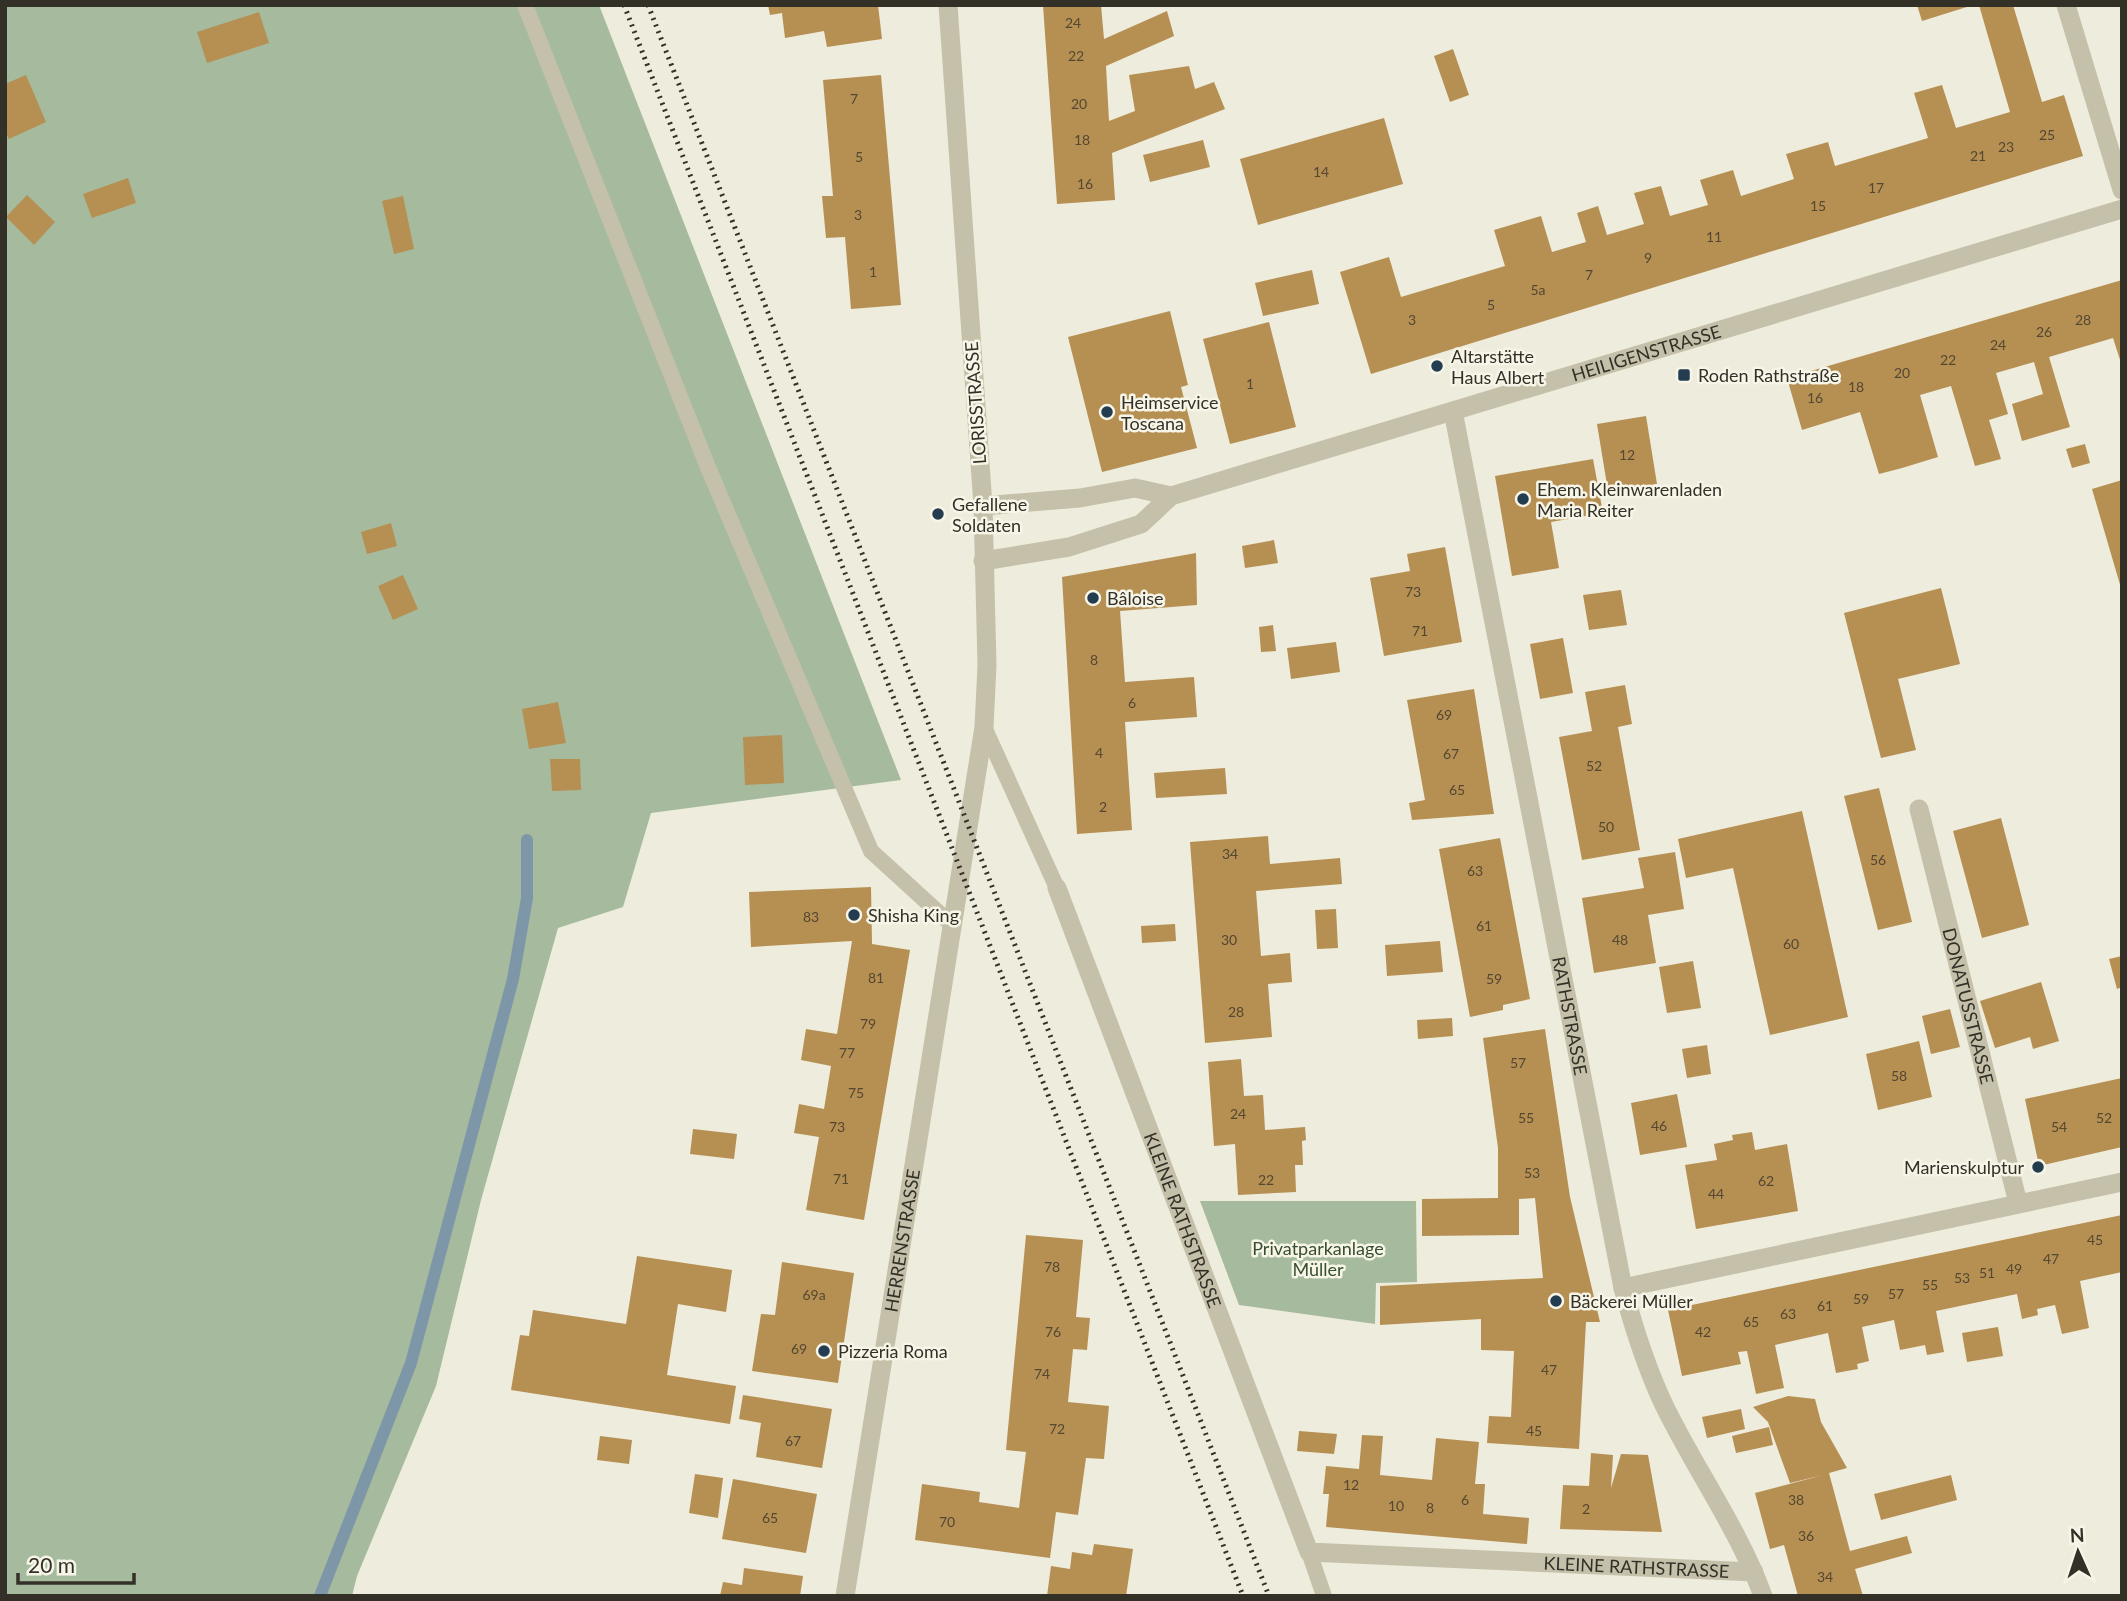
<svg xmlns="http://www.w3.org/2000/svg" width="2127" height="1601" font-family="Lato,sans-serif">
	<rect width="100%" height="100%" fill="#eeecdc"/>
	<!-- green -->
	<path fill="#a6bb9e" d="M5,5h594l302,775 -250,33 -28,94 -65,21 -77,272 -45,186 -79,190 -5,20h-347z
		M1200,1201h216l1,81 -41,1 -1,41 -136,-19z"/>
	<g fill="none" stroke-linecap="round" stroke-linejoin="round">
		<!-- stream -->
		<path stroke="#7e97a8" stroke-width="12" d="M320,1596l91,-233 102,-384 14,-81v-58"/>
	</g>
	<!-- building -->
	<path fill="#b68f52" d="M768,5h110l4,34 -55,8 -3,-16 -39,7 -3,-25 -12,2z
		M1043,5h58l3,34 63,-28 7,25 -68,30 3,55 26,-10 -6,-36 60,-9 6,23 19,-7 11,27 -113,44 3,47 -58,4z
		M1917,5h53v1l-48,15z
		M1979,5h34l29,97 22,-7 19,61 -712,218 -31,-102 49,-15 12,40 104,-31 -11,-36 47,-14 11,36 34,-10 -9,-29 21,-7 9,29 37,-11 -10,-31 27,-7 9,30 38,-11 -8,-25 33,-10 8,26 53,-17 -8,-25 42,-12 7,24 93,-28 -14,-45 28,-8 14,43 54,-16z
		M259,12l10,31 -62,20 -10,-31z
		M1453,49l16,46 -19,7 -16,-46z
		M26,75l20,47 -37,17 -4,-8v-47z
		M881,75l20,230 -50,4 -6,-72 -19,1 -4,-42h11l-10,-116z
		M1384,118l19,66 -145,41 -18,-66z
		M1203,140l7,27 -60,15 -7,-27z
		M128,178l8,25 -44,15 -9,-24z
		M27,195l28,27 -21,23 -28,-28z
		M403,196l11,53 -20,5 -12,-53z
		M1312,270l7,34 -56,12 -8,-33z
		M2122,280v86l-9,-28 -64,19 21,70 -48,14 -10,-37 31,-10 -9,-32 -38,11 12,41 -19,6 12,39 -26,7 -24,-80 -31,9 18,62 -36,11 -23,6 -19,-62 -58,18 -15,-52z
		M1170,311l18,74 -7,2 16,61 -95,24 -34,-135z
		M1269,322l27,105 -66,17 -27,-105z
		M1646,416l11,68 -49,7 -11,-67z
		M2085,444l5,19 -18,5 -6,-19z
		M1593,459l10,54 -52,9 8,46 -47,8 -17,-100z
		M2122,480v108h-1l-29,-99z
		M391,523l6,23 -30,8 -6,-22z
		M1274,540l4,23 -33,5 -3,-22z
		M1445,547l17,95 -78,14 -14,-78 40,-7 -3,-17z
		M1196,553l1,52 -77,6 5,71 69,-5 3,40 -72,5 7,108 -55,4 -15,-257z
		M403,575l15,34 -25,11 -15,-34z
		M1941,588l19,76 -62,15 18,71 -35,8 -37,-145z
		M1621,590l6,35 -38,5 -6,-35z
		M1273,625l3,26 -15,1 -2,-25z
		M1563,638l10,55 -33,6 -10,-55z
		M1336,642l4,30 -49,7 -4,-31z
		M1625,685l7,39 -14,3 22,123 -58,10 -23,-123 33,-6 -7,-39z
		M1474,689l20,125 -82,6 -3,-17 16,-3 -18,-100z
		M558,702l8,41 -37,6 -7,-40z
		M782,735l2,48 -39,2 -2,-48z
		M550,759h30l1,31 -29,1z
		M1225,768l2,26 -71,4 -2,-25z
		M1879,788l33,134 -34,8 -34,-134z
		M1802,811l46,206 -78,18 -37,-167 -47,10 -8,-39z
		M2001,818l28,107 -47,13 -29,-107z
		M1268,836l2,28 70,-6 2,26 -86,7 5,65 29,-3 2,29 -24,2 4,53 -67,6 -15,-201z
		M1500,838l30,161 -27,6v5l-33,7 -31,-168z
		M1675,852l9,57 -36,6 8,48 -62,10 -12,-75 62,-10 -6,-30z
		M871,887l1,57 38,6 -46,270 -58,-10 13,-73 -25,-4 5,-29 25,5 7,-43 -30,-6 5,-31 31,5 15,-93 -101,6 -2,-55z
		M1336,909l2,39 -21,1 -2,-39z
		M1175,924l1,17 -34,2 -1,-17z
		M1440,941l3,31 -56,4 -2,-31z
		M2122,956v31l-5,2 -8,-30z
		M1693,961l8,47 -34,5 -8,-46z
		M2041,982l18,59 -26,8 -3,-12 -35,11 -15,-47z
		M1950,1009l10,38 -29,7 -9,-38z
		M1452,1018l1,18 -35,3 -1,-19z
		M1545,1029l25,168 30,125h-14l-7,127 -92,-6 2,-27 22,1 3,-66 -33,-1v-31l-101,6v-39l163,-8 -8,-80 -16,1v36l-97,1v-37l76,-1v-50l-15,-110z
		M1919,1041l13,56 -54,13 -12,-56z
		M1707,1045l4,29 -24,4 -5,-29z
		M1241,1059l3,37 19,-1 2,35 40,-3 1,13 -4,1 1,24h-8l1,27 -58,3 -3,-51 -21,2 -6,-84z
		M2122,1078v69l-83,19 -14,-67z
		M1677,1094l10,53 -47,8 -9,-52z
		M693,1129l44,5 -3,25 -44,-5z
		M1752,1132l3,18 32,-6 11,67 -102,18 -11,-64 32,-5 -3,-16 19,-4 -1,-5z
		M2122,1215v57l-42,9 9,47 -27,6 -7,-29 -18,4 1,6 -16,4 -5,-25 -81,17 8,41 -17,3 -2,-10 -25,5 -6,-30 -32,7 7,34 -12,3 1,5 -22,4 -8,-40 -53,12 9,43 -28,6 -9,-43 -9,1 3,12 -59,12 -14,-66z
		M1026,1235l57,5 -7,77 14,1 -3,32 -14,-1 -5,53 41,4 -5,53 -18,-1 -8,57 -22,-3 -6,46 -135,-18 7,-56 58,8 -1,10 40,6 7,-56 -20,-2z
		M637,1256l95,14 -6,42 -48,-8 -11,71 69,11 -6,38 -219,-34 9,-55 9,1 4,-26 93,14z
		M782,1262l72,11 -16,110 -86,-12 9,-57 14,1z
		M1998,1327l5,29 -36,6 -5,-29z
		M743,1395l89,14 -10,59 -66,-11 5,-34 -22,-4z
		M1788,1396l27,3 6,23 26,46 -18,5 21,78 57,-15 5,17 -57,16 8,27h-65l-14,-51 -14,4 -15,-56 68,-18 -33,8 -22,-61 -15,-15z
		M1741,1409l4,20 -38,9 -5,-21z
		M1769,1427l4,18 -37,8 -4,-17z
		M1299,1431l38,3 -3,20 -37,-3z
		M1362,1435l21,1 -3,39 52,5 4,-42 43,4 -4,42h10l-2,30 46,4 -2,26 -201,-17 3,-33h-6l3,-28 33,3z
		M600,1436l32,4 -3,24 -32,-4z
		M1591,1453l22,2 -2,33 10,-34 27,1 14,77 -102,-3 3,-44 26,1z
		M695,1474l28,4 -5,40 -29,-5z
		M1951,1475l6,25 -76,20 -7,-26z
		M733,1479l84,15 -11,59 -84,-14z
		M1094,1544l39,5 -7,47h-79l4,-30 19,3 2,-17 20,3z
		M744,1568l59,8 -3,20h-80l3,-14 19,3z"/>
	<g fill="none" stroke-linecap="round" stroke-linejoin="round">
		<!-- service -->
		<path stroke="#c5c0a9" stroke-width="16" d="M525,5l182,460 164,386 80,73
			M984,727l73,161
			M1309,1552l15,44"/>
		<!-- minor -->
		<g stroke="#c5c0a9" stroke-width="19">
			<path d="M2066,5l56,185"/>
			<path id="s1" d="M1453,411l170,877c11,41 23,79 41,117 31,64 74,123 99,191"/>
			<path id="s2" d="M1919,809l99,394"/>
			<path id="s3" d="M1057,888l252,664 445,20"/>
			<path d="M1623,1288l499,-106"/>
		</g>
		<!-- tertiary -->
		<g stroke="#c5c0a9" stroke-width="19">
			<path d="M983,506l97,-8 55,-10 36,8"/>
			<path id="s4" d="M983,561l86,-14 72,-23 30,-28 951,-287"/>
			<path id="s5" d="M845,1596l139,-869 3,-62 -4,-159 -35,-501"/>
		</g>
		<!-- rail -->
		<path stroke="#333028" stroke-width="5" stroke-dasharray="2 5" stroke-linecap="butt" d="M624,5l619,1591
			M648,5l621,1591"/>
	</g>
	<!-- markers -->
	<g fill="#233c4f" stroke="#f7f5e7" stroke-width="2.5">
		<circle cx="1437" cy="366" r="7"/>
		<rect x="1677" y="368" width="14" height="14" rx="3.5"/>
		<circle cx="1107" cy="412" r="7"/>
		<circle cx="1523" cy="499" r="7"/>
		<circle cx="938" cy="514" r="7"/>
		<circle cx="1093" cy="598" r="7"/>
		<circle cx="854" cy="915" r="7"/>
		<circle cx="2038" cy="1167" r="7"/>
		<circle cx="1556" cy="1301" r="7"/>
		<circle cx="824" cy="1351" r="7"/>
	</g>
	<g text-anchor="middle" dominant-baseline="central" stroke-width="5" stroke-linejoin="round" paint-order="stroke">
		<!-- number labels -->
		<g font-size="14" fill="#544832">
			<text x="1073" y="22">24</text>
			<text x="1076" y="55">22</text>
			<text x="854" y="98">7</text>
			<text x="1079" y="103">20</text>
			<text x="2047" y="134">25</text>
			<text x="1082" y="139">18</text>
			<text x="2006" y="146">23</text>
			<text x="1978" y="155">21</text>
			<text x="859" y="156">5</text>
			<text x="1321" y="171">14</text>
			<text x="1085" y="183">16</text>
			<text x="1876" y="187">17</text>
			<text x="1818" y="205">15</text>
			<text x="858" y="214">3</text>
			<text x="1714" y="236">11</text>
			<text x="1648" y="257">9</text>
			<text x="873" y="271">1</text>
			<text x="1589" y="274">7</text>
			<text x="1538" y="289">5a</text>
			<text x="1491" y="304">5</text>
			<text x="1412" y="319">3</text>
			<text x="2083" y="319">28</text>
			<text x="2044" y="331">26</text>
			<text x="1998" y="344">24</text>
			<text x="1948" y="359">22</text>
			<text x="1902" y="372">20</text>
			<text x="1250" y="383">1</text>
			<text x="1856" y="386">18</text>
			<text x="1815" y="397">16</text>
			<text x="1627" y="454">12</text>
			<text x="1413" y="591">73</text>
			<text x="1420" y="630">71</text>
			<text x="1094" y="659">8</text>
			<text x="1132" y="702">6</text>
			<text x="1444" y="714">69</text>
			<text x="1099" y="752">4</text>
			<text x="1451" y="753">67</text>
			<text x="1594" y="765">52</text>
			<text x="1457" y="789">65</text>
			<text x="1103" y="806">2</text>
			<text x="1606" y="826">50</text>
			<text x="1230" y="853">34</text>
			<text x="1878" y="859">56</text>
			<text x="1475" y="870">63</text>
			<text x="811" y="916">83</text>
			<text x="1484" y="925">61</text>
			<text x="1229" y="939">30</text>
			<text x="1620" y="939">48</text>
			<text x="1791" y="943">60</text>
			<text x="876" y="977">81</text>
			<text x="1494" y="978">59</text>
			<text x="1236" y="1011">28</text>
			<text x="868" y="1023">79</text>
			<text x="847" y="1052">77</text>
			<text x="1518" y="1062">57</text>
			<text x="1899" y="1075">58</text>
			<text x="856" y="1092">75</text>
			<text x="1238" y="1113">24</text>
			<text x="1526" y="1117">55</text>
			<text x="2104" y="1117">52</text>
			<text x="1659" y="1125">46</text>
			<text x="837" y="1126">73</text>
			<text x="2059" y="1126">54</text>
			<text x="1532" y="1172">53</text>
			<text x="841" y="1178">71</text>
			<text x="1266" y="1179">22</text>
			<text x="1766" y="1180">62</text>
			<text x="1716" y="1193">44</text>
			<text x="2095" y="1239">45</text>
			<text x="2051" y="1258">47</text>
			<text x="1052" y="1266">78</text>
			<text x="2014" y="1268">49</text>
			<text x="1987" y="1272">51</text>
			<text x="1962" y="1277">53</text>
			<text x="1930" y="1284">55</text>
			<text x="1896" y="1293">57</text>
			<text x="814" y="1294">69a</text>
			<text x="1861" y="1298">59</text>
			<text x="1825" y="1305">61</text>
			<text x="1788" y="1313">63</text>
			<text x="1751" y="1321">65</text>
			<text x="1053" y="1331">76</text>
			<text x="1703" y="1331">42</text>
			<text x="799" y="1348">69</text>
			<text x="1549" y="1369">47</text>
			<text x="1042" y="1373">74</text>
			<text x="1057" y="1428">72</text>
			<text x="1534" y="1430">45</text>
			<text x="793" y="1440">67</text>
			<text x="1351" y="1484">12</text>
			<text x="1465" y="1499">6</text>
			<text x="1796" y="1499">38</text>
			<text x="1396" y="1505">10</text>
			<text x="1430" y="1507">8</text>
			<text x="1586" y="1508">2</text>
			<text x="770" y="1517">65</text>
			<text x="947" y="1521">70</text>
			<text x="1806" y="1535">36</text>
			<text x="1825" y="1576">34</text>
		</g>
		<!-- street labels -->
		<g font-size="18" fill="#333028" stroke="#f7f5e7">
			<text stroke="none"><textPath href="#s4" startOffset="700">HEILIGENSTRASSE</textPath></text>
			<text transform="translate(975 403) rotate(-94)">LORISSTRASSE</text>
			<text stroke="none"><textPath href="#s2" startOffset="203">DONATUSSTRASSE</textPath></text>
			<text stroke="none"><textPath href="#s1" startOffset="616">RATHSTRASSE</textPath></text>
			<text stroke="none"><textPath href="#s3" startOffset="355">KLEINE RATHSTRASSE</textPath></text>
			<text stroke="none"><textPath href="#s5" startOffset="360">HERRENSTRASSE</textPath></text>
			<text stroke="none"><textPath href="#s3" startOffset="1038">KLEINE RATHSTRASSE</textPath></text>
		</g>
		<!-- poi labels -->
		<g font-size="18" fill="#333028" stroke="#f7f5e7" text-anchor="start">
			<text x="1451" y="356">Altarstätte<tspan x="1451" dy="21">Haus Albert</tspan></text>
			<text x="1698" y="375">Roden Rathstraße</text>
			<text x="1121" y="402">Heimservice<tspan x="1121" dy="21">Toscana</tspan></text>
			<text x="1537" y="489">Ehem. Kleinwarenladen<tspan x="1537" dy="21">Maria Reiter</tspan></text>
			<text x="952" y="504">Gefallene<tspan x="952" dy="21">Soldaten</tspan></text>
			<text x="1107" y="598">Bâloise</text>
			<text x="868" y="915">Shisha King</text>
			<text x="2024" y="1167" text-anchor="end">Marienskulptur</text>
			<text x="1570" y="1301">Bäckerei Müller</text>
			<text x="838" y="1351">Pizzeria Roma</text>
		</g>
		<!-- park labels -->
		<g font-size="18" fill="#374e2f" stroke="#f7f5e7">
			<text x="1318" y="1248">Privatparkanlage<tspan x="1318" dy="21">Müller</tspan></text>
		</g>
	</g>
	<!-- border -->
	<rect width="2127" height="1601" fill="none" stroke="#333028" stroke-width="14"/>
	<!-- north arrow -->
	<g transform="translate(2078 1552) rotate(357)" stroke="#f7f5e7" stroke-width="5" paint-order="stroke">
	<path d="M0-5L12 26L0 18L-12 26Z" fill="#333028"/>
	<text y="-10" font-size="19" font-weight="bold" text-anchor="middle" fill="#333028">N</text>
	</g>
	<!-- scale -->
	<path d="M18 1573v10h116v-10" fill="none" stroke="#333028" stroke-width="3.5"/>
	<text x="28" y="1573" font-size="21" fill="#333028" stroke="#f7f5e7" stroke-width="5" paint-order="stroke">20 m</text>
</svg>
